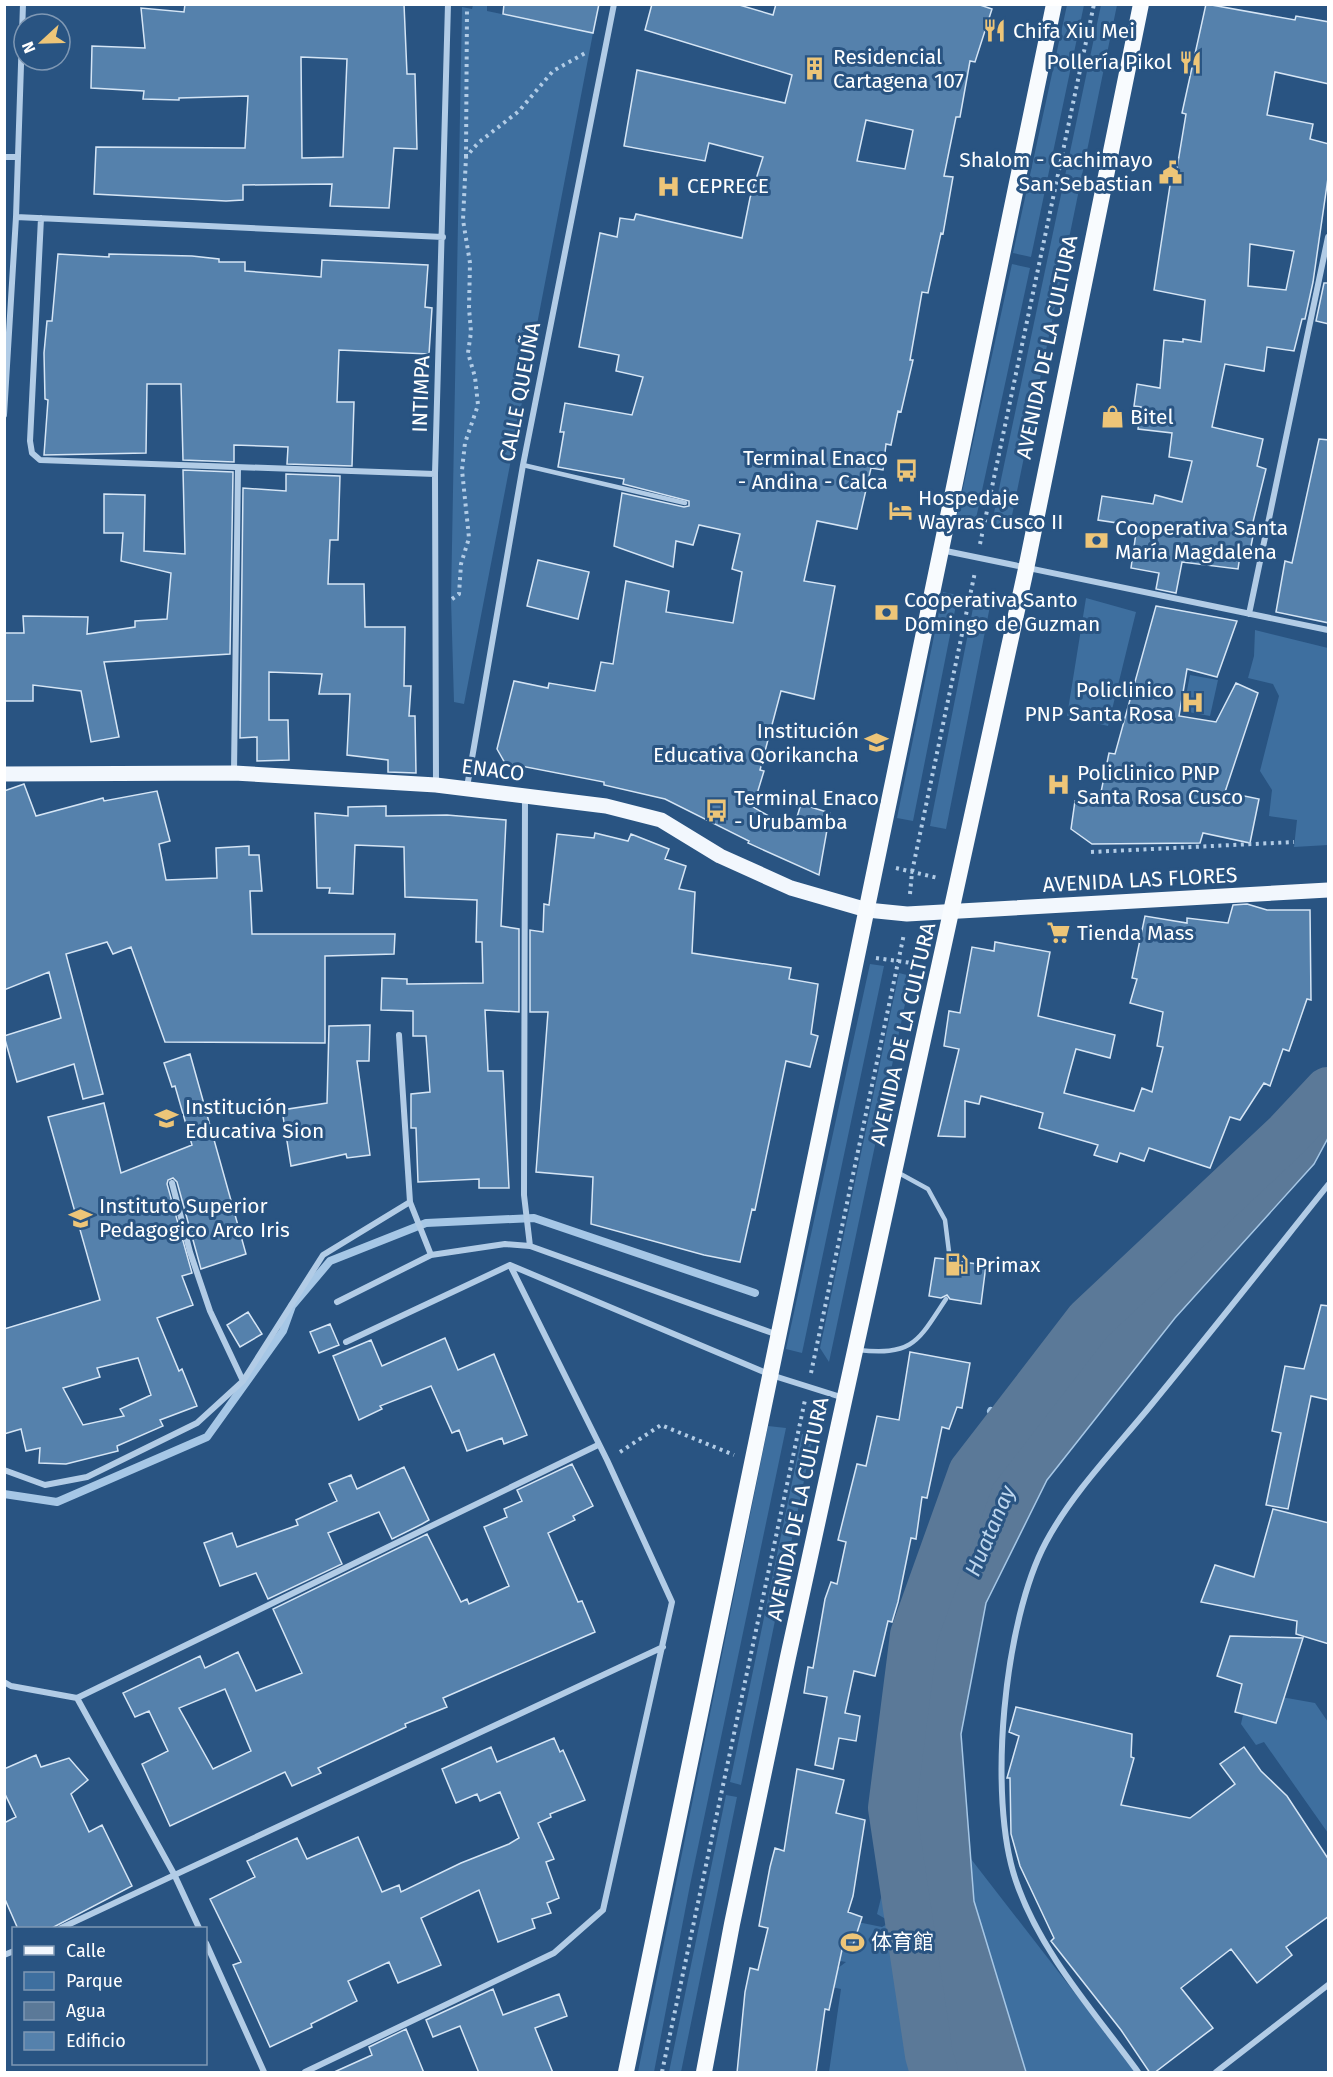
<svg xmlns="http://www.w3.org/2000/svg" width="1333" height="2077" font-family="'Fira Sans','Noto Sans SC',sans-serif">
	<rect width="100%" height="100%" fill="#295482"/>
	<!-- green -->
	<path fill="#3e6f9f" d="M487,4v7l106,22 -129,671 -10,-2 -3,-103 11,-592 10,2 1,-4z
		M1067,5h17l-53,252 -18,-4z
		M1101,5h16l-108,525 -18,-3z
		M1012,264l18,4 -55,255 -19,-3z
		M943,592l15,3 -45,226 -16,-3z
		M975,598l16,3 -45,228 -16,-3z
		M1086,598l50,14 -28,114 -41,-10z
		M1255,630l73,18v197l-34,2 3,-27 -28,-4 3,-26 -12,-19 19,-75 -6,-12 -25,-6 6,-22z
		M1190,675l28,5 -8,36 -27,-5z
		M870,964l14,2 -82,387 -16,-4z
		M899,973l12,3 -82,386 -9,-14z
		M768,1426l18,2 -96,457 -36,187h-16z
		M802,1434l11,3 -72,348 -11,-3z
		M1248,1691l67,12 13,19v111l-64,-91 -8,3 -15,-21z
		M726,1795l11,2 -56,275h-12z
		M896,1838l33,217 5,17h-105l12,-83 -24,-5 29,-22 -22,-4 9,-41 49,10 9,-5 -14,-8z
		M971,1859l165,213h-110l-52,-171z"/>
	<!-- water -->
	<path fill="#5b7998" stroke="#a6c7e6" stroke-width="1.5" d="M1328,1091v47l-14,26 -139,154 -128,162 -61,123 -25,131 13,167 52,171h-92l-5,-17 -37,-247 22,-173 58,-162 117,-152 198,-186z"/>
	<g fill="none" stroke-linecap="round" stroke-linejoin="round">
		<!-- stream -->
		<path stroke="#a6c7e6" stroke-width="8" d="M991,1411l29,14
			M4,1494l53,8 150,-65 76,-106 9,-25 38,-45 96,-38 108,-5 221,75"/>
		<!-- river -->
		<path stroke="#5b7998" stroke-width="48" d="M934,2072l-5,-17 -37,-247 22,-173 58,-162 117,-152 198,-186 41,-44"/>
	</g>
	<!-- building -->
	<path fill="#5581ac" stroke="#d5e5f5" stroke-width="1.5" fill-rule="evenodd" d="M185,4h219l3,70h8l2,75 -23,-1 -5,60 -59,-2 2,-22 -89,1v15l-17,1 -132,-7 2,-47 149,1 3,-52 -69,2v2l-36,-1 1,-8 -53,-3 1,-42 53,2 -4,-40 43,4zM301,57l46,2 -4,98 -41,1z
		M504,4h95l-6,29 -90,-19z
		M652,4h84l37,11 3,-11h201l15,5 -17,53 -5,-1 -10,56h-4l-12,59 9,1 -10,57 -2,-1 -13,60 -6,-1 -12,68h3l-12,52 -3,-1 -7,34 -5,-1 -3,26 -12,-2 -14,61 -40,-8 -13,60 31,5 -21,113 -33,-8 -21,79 4,1 -11,36 40,23 8,-26 29,9 -11,62 -71,-32 1,-2 -84,-42 -61,-14v-3l-99,-19 -8,-14 17,-68 34,7 1,-5 46,8 6,-29 12,2 13,-83 43,10 -3,21 67,11 9,-51 -10,-3 8,-35 -41,-9 -6,20 -17,-4 -3,26 -59,-21 8,-53 62,14 5,-1v-5l-66,-17 1,-5 -66,-12 6,-35h-4l5,-29 67,12 11,-38 -27,-6 3,-16 -40,-8 21,-114 17,4 3,-19 14,2 2,-6 106,24 8,-40 13,-41 -54,-14 -4,18 -81,-15 13,-76 148,33 7,-28 -147,-45zM866,120l47,10 -8,39 -48,-8z
		M1206,4l89,16 1,-4 33,6v62l-54,-12 -8,43 46,9 -3,15 19,5v27l-16,111 -8,37h-3l-8,32 -27,-4 -3,24 -39,-7 -13,63 51,12 -6,27 9,3 -14,57h3l-5,25 -9,-2 -3,20 -56,-7 -6,31 -20,-4 3,-16 -28,-5 6,-42 -39,-6 4,-24 51,8 2,-9 27,7 10,-41 -23,-4 3,-24 -34,-4 3,-22 -7,-1 3,-22 23,4 4,-48 19,2v-3l18,3 4,-42 -51,-10 17,-111 4,1 11,-66 -4,-1zM1250,244l44,7 -8,39 -38,-4z
		M58,254l51,3v-3l83,2 27,3v3h26v9l76,6 1,-17 106,5 -3,42 7,1 -3,46 -90,-4 -2,52h17l-2,64 -65,-2 1,-17 -54,-2v17l-51,-2 -2,-76h-34l-1,69 -102,2 4,-55 -3,-1 -1,-46 3,-32h5z
		M1324,283h5v41l-13,-3z
		M1319,439l10,1v183l-53,-11 9,-51 7,2z
		M183,470l50,2 -3,182 -126,8 15,75 -28,5 -10,-51 -48,-6v16h-29v-68h20l-1,-17 65,1 -1,17 48,-7v-6l32,-2 4,-46 -50,-12 2,-28h-19v-39l41,1 -1,56 41,3z
		M286,474l54,2 -2,64h-8l-2,44h36l1,43h40l-1,59h7l-2,30h6l1,57 -28,-1v-12l-41,-5 3,-61h-31l3,-20 -53,-2v48h19l1,40 -32,1v-24l-17,1 3,-250 43,3z
		M538,560l51,12 -11,47 -51,-13z
		M1156,606l81,15 -20,56 -30,-8 -8,47 37,6 20,-39 22,10 -33,99 34,7 -9,44 -47,-10 -3,10 -108,1 -21,-15 4,-28 24,1 10,-49 6,1z
		M24,784l12,32 67,-18 1,3 53,-10 13,50 -11,3 7,36 51,-2 -1,-30 33,-2v9h10l3,36h-12l2,43h143l-1,20 -69,2v87l-160,-1 -34,-95 -18,7 -6,-12 -41,12 37,140 -20,5 -9,-35 -57,18 -13,-46 57,-18 -12,-46 -45,18v-199z
		M386,806v10l61,-1 59,5 -5,106 18,3v83l-34,-2 3,61h15l6,117h-30v-9l-61,3 -2,-54h-5v-34l19,-2 -4,-56h-13v-25l-32,-1 1,-32 25,1v5l76,-1 -1,-41h-6l1,-42 -72,-3 -1,-50 -49,-2 -2,49 -24,-1 1,-5h-13l-2,-75 33,3v-9z
		M595,833l33,8 3,-7 38,15 -4,10 21,7 -7,23 16,3 -3,61 99,15 -2,11 29,5 -7,50 7,2 -8,31 -24,-6 -31,149 -3,-1 -12,53 -36,-7 -113,-31 2,-47 -57,-5 12,-160h-18v-82l13,2 1,-28 5,1 8,-71 37,4z
		M1247,904l20,6h43l1,90 -4,-1 -18,52 -6,-2 -13,37 -6,-3 -24,37 -10,-3 -20,51 -61,-20 -5,13 -24,-8 -3,9 -23,-7 4,-10 -59,-17 4,-15 -62,-17 -2,8 -14,-3v36l-27,-1 21,-87 -15,-3 5,-35 11,2 12,-66 22,4 1,-9 55,10 -12,64 77,19 -5,23 -34,-9 -12,44 70,18 8,-23 10,4 11,-45 -6,-1 6,-34 -33,-9 7,-24 -5,-1 13,-62 42,7v-5l41,5 5,-18z
		M370,1025l-1,36h-12l13,94 -23,3 -1,-4 -55,12 -9,-56 45,-7 2,-77z
		M190,1054l56,200 -45,15 -24,-87 -4,-4 -5,2 -1,4 25,89 -10,3 11,29 -36,13 22,53 3,-2 15,37 -37,14 3,6 -46,20 1,5 -52,13 -27,-1 1,-15 -14,3 -5,-22 -17,5v-105l96,-29 -52,-183 56,-14 17,70 71,-28 -17,-59 -3,1 -8,-24zM138,1358l13,37 -31,14 4,7 -41,9 -20,-37 37,-11 -3,-9z
		M935,1258l10,1 4,5 5,-3 32,4 -5,39 -31,-5 -3,-4 -6,3 -12,-2z
		M1321,1305l8,1v94l-18,-4 -23,113 -22,-4 15,-72 -9,-2 13,-65 19,3z
		M248,1312l14,22 -22,13 -13,-22z
		M330,1324l9,21 -20,8 -9,-21z
		M445,1338l13,32 36,-16 33,81 -23,9 -2,-6 -35,13 -8,-21 -7,3 -21,-47 -51,20 2,3 -23,11 -26,-64 38,-16 11,26z
		M910,1352l60,11 -8,45 -5,-1 -8,22 -7,-2 -15,71 -5,-1 -6,42 -5,-1 -13,64 -6,20 -4,-1 -13,55 -21,-5 -9,42 15,3 -4,25 -17,-3 -6,31 -18,-4 12,-68 -23,-4 4,-26 5,1 12,-69 6,-17 6,2 9,-42 -8,-2 19,-76 9,2 11,-50 22,4z
		M572,1464l21,42 -20,10 2,4 -27,13 30,69 4,-1 13,31 -152,66 4,9 -42,17 1,3 -88,41 3,5 -29,13 -7,-14 -115,54 -28,-62 26,-13 -19,-40 -14,6 -12,-24 77,-37 5,12 33,-16 18,39 46,-18 -29,-64 154,-75 34,68 6,-3 2,5 40,-18 -25,-59 23,-10 -3,-8 18,-8 -5,-11zM225,1689l26,62 -38,18 -34,-61z
		M404,1467l25,53 -7,4 -30,15 -13,-27 -51,21 14,31 -74,35 -12,-26 -36,13 -16,-43 28,-10 5,14 61,-22 -2,-5 41,-19 -8,-17 22,-9 6,14z
		M1273,1509l56,14v121l-33,-10 1,-13 -96,-19 14,-37 39,12z
		M1230,1636l73,2 -27,85 -41,-11 7,-28 -25,-8z
		M1016,1707l116,27 -1,23 3,1 -13,47 69,13 45,-34 -15,-20 24,-17 17,24 26,25 42,64v56l-43,31 6,8 -35,28 -26,-34 -50,39 32,40 -59,45h-4l-29,-43 -70,-89 3,-3 -34,-72 -9,-32 -1,-56h-3l12,-42 -10,-4z
		M554,1738l6,14 3,-2 22,50 -35,14 1,3 -13,6 16,36 -8,3 13,36 -12,5 4,10 -19,6 3,9 -37,14 -19,-52 -58,28 20,47 -43,18 -9,-21 -41,19 9,20 -46,23 1,3 -42,20 -37,-82 8,-3 -31,-63 45,-22 -8,-16 50,-23 10,21 51,-22 24,55 17,-7 2,7 60,-29 48,-19 10,-6 -19,-46 -20,9 -3,-7 -21,9 -14,-34 49,-22 6,15z
		M36,1755l5,12 28,-9 19,22 -17,14 18,38 13,-7 30,61 -82,43h-32l-14,-32v-74l12,-6 -12,-25v-23z
		M797,1769l47,11 -8,33 29,7 -12,76 -5,16 14,5 -10,31 -9,-3 -14,65 -4,-1 -9,64h-79l8,-81 5,-24 8,2 10,-42 -9,-2 11,-59 5,-19 9,3z
		M493,1989l10,26 56,-21 8,22 -32,12 18,45h-74l-19,-47 -27,11 -7,-17z
		M406,2029l18,44h-92l40,-18 -3,-8z"/>
	<g fill="none" stroke-linecap="round" stroke-linejoin="round">
		<!-- path -->
		<path stroke="#b2cce6" stroke-width="4" stroke-dasharray="3 4.5" stroke-linecap="butt" d="M466,157l1,-149
			M980,544l114,-540
			M452,599l7,-5 2,-30 8,-26 -7,-68 3,-27 13,-38 -3,-28 -7,-24 3,-21 -2,-24 1,-45 -7,-43 3,-63 12,-14 41,-32 34,-40 34,-19
			M1091,852l203,-10
			M896,868l42,10
			M910,894l2,-22 63,-300
			M876,958l43,6
			M811,1373l93,-439
			M620,1452l41,-27 73,30
			M662,2072l143,-672"/>
		<!-- service -->
		<path stroke="#b2cce6" stroke-width="4.5" d="M523,465l162,38
			M897,1172l31,17 17,31 5,40
			M858,1350c56,6 60,-9 88,-51"/>
		<!-- minor -->
		<path stroke="#b2cce6" stroke-width="6" d="M4,157h14
			M16,217l427,20
			M41,218l-11,223 2,12 8,7 395,14
			M4,415l12,-198 7,-213
			M941,550l387,80
			M1249,614l79,-377
			M234,772l4,-303
			M436,784l-1,-310 13,-470
			M467,787l56,-322 91,-461
			M525,796l-1,399 6,51
			M399,1035l11,167 21,53
			M172,1183l18,69 20,59 33,70
			M337,1302l94,-47 74,-11 25,2 248,89
			M346,1342l164,-77
			M4,1470l41,15 42,-8 110,-54 46,-42 80,-126 87,-53
			M4,1682l7,4 66,12 97,176 25,54
			M77,1698l521,-253
			M61,1928l602,-281
			M206,1943l58,129
			M4,1955l10,-4
			M305,2072l249,-119 49,-43 69,-308 -65,-142 -97,-195 261,110 73,23
			M1138,2072c-43,-59 -98,-120 -122,-191 -29,-84 -12,-261 30,-339 25,-47 67,-91 101,-132 61,-74 121,-150 181,-225
			M1216,2072l112,-87"/>
		<!-- primary -->
		<path stroke="#f2f7fd" stroke-width="15" d="M4,774l230,-1 202,12 170,21 55,14 59,36 71,32 76,22 40,4 421,-24"/>
		<!-- trunk -->
		<path stroke="#f8fbfe" stroke-width="16" d="M626,2072l428,-2068
			M704,2072l28,-148 56,-267 238,-1088 115,-565"/>
	</g>
	<!-- icons -->
	<defs>
		<symbol id="restaurant-bare" viewBox="-9 -9 18 18"><path d="M-5-6h1v4h1v-4h1v4h1v-4h1v5L-1.5 .5V6h-2V.5L-5-1ZM5-6V6H3V1.5H1.5Q1.5-4 5-6Z" fill="#edc578" stroke="#295482" stroke-width="2.5" paint-order="stroke"/></symbol>
		<symbol id="building-bare" viewBox="-9 -9 18 18"><path d="M-4-6H4V6H1V3H-1V6H-4ZM-2.5-4.3h1.7v1.8h-1.7ZM.8-4.3h1.7v1.8H.8ZM-2.5-1h1.7V.8h-1.7ZM.8-1h1.7V.8H.8Z" fill="#edc578" stroke="#295482" stroke-width="2.5" paint-order="stroke"/></symbol>
		<symbol id="civic-bare" viewBox="-9 -9 18 18"><path d="M-.6-6.5H3V-4.5H.6V-3L4-1V1h2V6H-6V1h2V-1L-.6-3ZM-1.2 2.5V6h2.4V2.5Z" fill="#edc578" stroke="#295482" stroke-width="2.5" paint-order="stroke"/></symbol>
		<symbol id="hospital-bare" viewBox="-9 -9 18 18"><path d="M-5-5h3v3.5h4V-5h3V5h-3V1.5h-4V5h-3Z" fill="#edc578" stroke="#295482" stroke-width="2.5" paint-order="stroke"/></symbol>
		<symbol id="shop-bare" viewBox="-9 -9 18 18"><path d="M-5-2.5h2.3a2.7 3.5 0 0 1 5.4 0H5L5.5 6h-11ZM-1.5-2.5h3a1.5 2.3 0 0 0-3 0Z" fill="#edc578" stroke="#295482" stroke-width="2.5" paint-order="stroke"/></symbol>
		<symbol id="bus-bare" viewBox="-9 -9 18 18"><path d="M-5-6H5V4H4V6H2V4H-2V6H-4V4H-5ZM-3.5-4V0h7V-4ZM-3.5 1.2v1.5H-2V1.2ZM2 1.2v1.5H3.5V1.2Z" fill="#edc578" stroke="#295482" stroke-width="2.5" paint-order="stroke"/></symbol>
		<symbol id="hotel-bare" viewBox="-9 -9 18 18"><path d="M-6-4.5h1.5V1H6V5H4.5V3h-9V5H-6ZM-4 0a1.8 1.8 0 1 1 3.6 0ZM.5 0V-2.5h3Q6-2.5 6 0Z" fill="#edc578" stroke="#295482" stroke-width="2.5" paint-order="stroke"/></symbol>
		<symbol id="bank-bare" viewBox="-9 -9 18 18"><path d="M-6-4H6V4H-6ZM0-2.3a2.3 2.3 0 1 0 0 4.6a2.3 2.3 0 1 0 0-4.6Z" fill="#edc578" stroke="#295482" stroke-width="2.5" paint-order="stroke"/></symbol>
		<symbol id="school-bare" viewBox="-9 -9 18 18"><path d="M0-5L7-2L0 1L-7-2ZM-4 1L0 2.5L4 1V4Q0 6-4 4Z" fill="#edc578" stroke="#295482" stroke-width="2.5" paint-order="stroke"/></symbol>
		<symbol id="supermarket-bare" viewBox="-9 -9 18 18"><path d="M-6-5.5h2.5l.6 2H6L4.5 2H-2.5L-4.4-4H-6ZM-1.5 3.2a1.3 1.3 0 1 0 .1 0ZM3 3.2a1.3 1.3 0 1 0 .1 0Z" fill="#edc578" stroke="#295482" stroke-width="2.5" paint-order="stroke"/></symbol>
		<symbol id="fuel-bare" viewBox="-9 -9 18 18"><path d="M-5.5-6h7V0h2V4h1.3V-2.5L3-4.5l.8-.8L6-3V5H2.5V1h-1V6h-7ZM-4.2-4.7v3.2H.2V-4.7Z" fill="#edc578" stroke="#295482" stroke-width="2.5" paint-order="stroke"/></symbol>
		<symbol id="stadium-bare" viewBox="-9 -9 18 18"><path d="M0-5a6.5 5 0 1 0 0 10a6.5 5 0 1 0 0-10ZM-3.5-1.8h7v3.6h-7Z" fill="#edc578" stroke="#295482" stroke-width="2.5" paint-order="stroke"/></symbol>
	</defs>
	<g fill-rule="evenodd">
		<use href="#restaurant-bare" x="978" y="14" width="33" height="33"/>
		<use href="#restaurant-bare" x="1174" y="46" width="33" height="33"/>
		<use href="#building-bare" x="798" y="52" width="33" height="33"/>
		<use href="#civic-bare" x="1154" y="156" width="33" height="33"/>
		<use href="#hospital-bare" x="652" y="170" width="33" height="33"/>
		<use href="#shop-bare" x="1096" y="400" width="33" height="33"/>
		<use href="#bus-bare" x="890" y="454" width="33" height="33"/>
		<use href="#hotel-bare" x="884" y="494" width="33" height="33"/>
		<use href="#bank-bare" x="1080" y="524" width="33" height="33"/>
		<use href="#bank-bare" x="870" y="596" width="33" height="33"/>
		<use href="#hospital-bare" x="1176" y="686" width="33" height="33"/>
		<use href="#school-bare" x="860" y="726" width="33" height="33"/>
		<use href="#hospital-bare" x="1042" y="768" width="33" height="33"/>
		<use href="#bus-bare" x="700" y="794" width="33" height="33"/>
		<use href="#supermarket-bare" x="1042" y="916" width="33" height="33"/>
		<use href="#school-bare" x="150" y="1102" width="33" height="33"/>
		<use href="#school-bare" x="64" y="1202" width="33" height="33"/>
		<use href="#fuel-bare" x="940" y="1248" width="33" height="33"/>
		<use href="#stadium-bare" x="836" y="1926" width="33" height="33"/>
	</g>
	<g text-anchor="middle" dominant-baseline="central" stroke-width="6" stroke-linejoin="round" paint-order="stroke">
		<!-- poi labels -->
		<g font-size="21" fill="#fff" stroke="#295482" text-anchor="start">
			<text x="1013" y="31">Chifa Xiu Mei</text>
			<text x="833" y="57">Residencial<tspan x="833" dy="24">Cartagena 107</tspan></text>
			<text x="1172" y="62" text-anchor="end">Pollería Pikol</text>
			<text x="1153" y="160" text-anchor="end">Shalom - Cachimayo<tspan x="1153" dy="24">San Sebastian</tspan></text>
			<text x="687" y="186">CEPRECE</text>
			<text x="1130" y="417">Bitel</text>
			<text x="888" y="458" text-anchor="end">Terminal Enaco<tspan x="888" dy="24">- Andina - Calca</tspan></text>
			<text x="918" y="498">Hospedaje<tspan x="918" dy="24">Wayras Cusco II</tspan></text>
			<text x="1115" y="528">Cooperativa Santa<tspan x="1115" dy="24">María Magdalena</tspan></text>
			<text x="904" y="600">Cooperativa Santo<tspan x="904" dy="24">Domingo de Guzman</tspan></text>
			<text x="1174" y="690" text-anchor="end">Policlinico<tspan x="1174" dy="24">PNP Santa Rosa</tspan></text>
			<text x="859" y="731" text-anchor="end">Institución<tspan x="859" dy="24">Educativa Qorikancha</tspan></text>
			<text x="1077" y="773">Policlinico PNP<tspan x="1077" dy="24">Santa Rosa Cusco</tspan></text>
			<text x="734" y="798">Terminal Enaco<tspan x="734" dy="24">- Urubamba</tspan></text>
			<text x="1077" y="933">Tienda Mass</text>
			<text x="185" y="1107">Institución<tspan x="185" dy="24">Educativa Sion</tspan></text>
			<text x="99" y="1206">Instituto Superior<tspan x="99" dy="24">Pedagogico Arco Iris</tspan></text>
			<text x="975" y="1265">Primax</text>
			<text x="871" y="1942">体育館</text>
		</g>
		<!-- street labels -->
		<g font-size="21" fill="#fff" stroke="#295482">
			<text transform="translate(1047 347) rotate(-78)">AVENIDA DE LA CULTURA</text>
			<text transform="translate(520 392) rotate(-79)">CALLE QUEUÑA</text>
			<text transform="translate(421 394) rotate(-88)">INTIMPA</text>
			<text transform="translate(493 770) rotate(7)">ENACO</text>
			<text transform="translate(1140 880) rotate(-3)">AVENIDA LAS FLORES</text>
			<text transform="translate(903 1034) rotate(-77)">AVENIDA DE LA CULTURA</text>
			<text transform="translate(798 1509) rotate(-78)">AVENIDA DE LA CULTURA</text>
		</g>
		<!-- water labels -->
		<g font-size="22" font-style="italic" fill="#bdd6ee" stroke="#295482">
			<text transform="translate(990 1531) rotate(-67)">Huatanay</text>
		</g>
	</g>
	<!-- border -->
	<rect width="1333" height="2077" fill="none" stroke="#ffffff" stroke-width="12"/>
	<!-- legend -->
	<rect x="12" y="1927" width="195" height="138" fill="#295482" stroke="#7f98b4" stroke-width="1.5"/>
	<rect x="24" y="1946" width="30" height="9" fill="#f2f7fd" stroke="#7f98b4" stroke-width="1.5"/>
	<text x="66" y="1957" font-size="18" fill="#ffffff">Calle</text>
	<rect x="24" y="1972" width="30" height="18" fill="#3e6f9f" stroke="#7f98b4" stroke-width="1.5"/>
	<text x="66" y="1987" font-size="18" fill="#ffffff">Parque</text>
	<rect x="24" y="2002" width="30" height="18" fill="#5b7998" stroke="#7f98b4" stroke-width="1.5"/>
	<text x="66" y="2017" font-size="18" fill="#ffffff">Agua</text>
	<rect x="24" y="2032" width="30" height="18" fill="#5581ac" stroke="#7f98b4" stroke-width="1.5"/>
	<text x="66" y="2047" font-size="18" fill="#ffffff">Edificio</text>
	<!-- north arrow -->
	<g transform="translate(42 42) rotate(248)"><circle r="28" fill="#295482" stroke="#7f98b4" stroke-width="1.5"/>
	<path d="M0-4.5L10 22L0 15L-10 22Z" fill="#edc578"/>
	<text y="-9" font-size="16" font-weight="bold" text-anchor="middle" fill="#ffffff">N</text>
	</g>
</svg>
